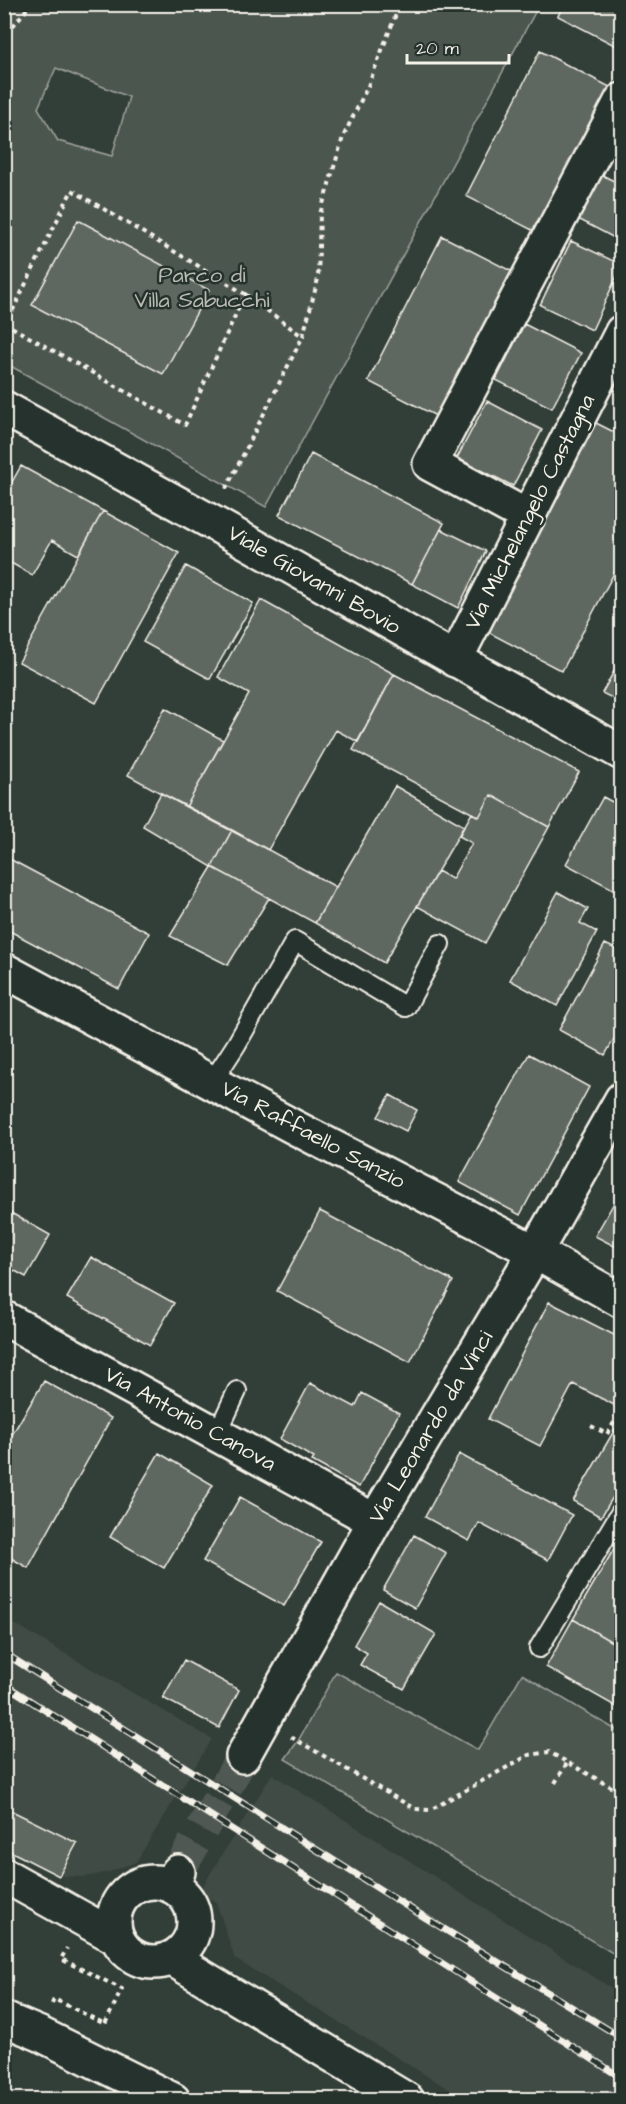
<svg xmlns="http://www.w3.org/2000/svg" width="626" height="2104" font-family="'Architects Daughter',sans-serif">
	<rect width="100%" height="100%" fill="#323e38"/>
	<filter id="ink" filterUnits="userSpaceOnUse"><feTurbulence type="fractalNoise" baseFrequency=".0167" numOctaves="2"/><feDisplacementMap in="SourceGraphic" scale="12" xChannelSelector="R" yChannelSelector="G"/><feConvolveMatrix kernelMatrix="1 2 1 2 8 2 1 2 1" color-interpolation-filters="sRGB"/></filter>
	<g filter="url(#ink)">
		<!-- built -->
		<path fill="#404b44" d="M4,1618l208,121 -76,123 -27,10 -24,5 -26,-1 -54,-28z
			M272,1774l349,220v105h-156l-230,-140 -19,-57 -17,-10z"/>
		<!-- green -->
		<path fill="#4c564f" stroke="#a0a49c" stroke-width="1.5" fill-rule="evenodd" d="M5,5h534l-273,502 -261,-144zM56,68l73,29 -17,59 -54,-15 -20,-33z
			M336,1672l142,78 44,-76 99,59v225l-336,-199 13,-18z"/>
		<!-- building -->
		<path fill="#5f6861" stroke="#f4f1e8" stroke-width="1.5" d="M564,4h58v45l-64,-33z
			M540,51l70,36 -74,145 -70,-36z
			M602,175l20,10v57l-44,-23z
			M78,220l131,70 -46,84 -131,-69z
			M442,236l71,36 -75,145 -70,-36z
			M571,241l51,24 -30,65 -52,-25z
			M524,324l57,29 -29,55 -56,-28z
			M622,370v24l-10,-5z
			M487,401l55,29 -29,56 -56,-28z
			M594,422l28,14v122l-60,113 -78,-41z
			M311,454l133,69 -32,61 -133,-69z
			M21,466l82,45 -25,44 -26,-15 -20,35 -28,-16v-63z
			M103,511l76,42 -83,150 -77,-41z
			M441,529l45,22 -28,57 -46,-24z
			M186,566l67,37 -43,76 -67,-37z
			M261,600l133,74 -36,68 -22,-12 -68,120 -82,-43 63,-113 -31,-17z
			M622,657v46l-20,-10z
			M394,674l185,98 -30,55 -58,-32 -12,22 -126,-67z
			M165,708l58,32 -37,67 -58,-32z
			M395,786l69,40 -80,137 -69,-40z
			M161,793l71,37 -20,37 -69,-41z
			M491,795l58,32 -64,116 -68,-37 21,-35 14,8 20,-36 -13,-7 13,-23 7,4z
			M603,797l19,10v87l-56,-30z
			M232,830l104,57 -21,36 -103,-56z
			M4,856l145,77 -30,56 -115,-61z
			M212,867l57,31 -41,67 -58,-29z
			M558,892l30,17 -8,14 17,9 -40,74 -47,-26z
			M605,944l17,8v73l-17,30 -46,-25z
			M529,1054l60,33 -69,128 -61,-33z
			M390,1095l27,15 -11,21 -28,-14z
			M622,1189v61l-27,-14z
			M4,1209l46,26 -24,42 -22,-12z
			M320,1211l133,70 -43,81 -133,-71z
			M91,1257l83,46 -24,42 -83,-47z
			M549,1302l73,37v70l-49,-25 -33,62 -52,-27z
			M44,1381l67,37 -83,150 -24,-14v-106z
			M310,1383l45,24 7,-14 37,20 -40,74 -47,-26 2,-3 -34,-19z
			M618,1424l4,2v56l-21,35 -28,-16z
			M159,1453l54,32 -49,83 -54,-31z
			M459,1454l113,61 -24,45 -69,-37 -10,18 -44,-24z
			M240,1497l81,45 -37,64 -81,-45z
			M414,1535l32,18 -31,55 -32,-18z
			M622,1535v113l-49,-29z
			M379,1601l57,33 -32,55 -44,-24 7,-12 -13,-8z
			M573,1619l49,29v62l-76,-43z
			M184,1660l55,30 -20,38 -56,-30z
			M4,1807l73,36 -18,33 -55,-28z"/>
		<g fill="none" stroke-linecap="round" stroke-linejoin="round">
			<!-- minor-tunnel -->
			<path stroke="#4f5952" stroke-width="33" stroke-dasharray="33 16" stroke-linecap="butt" d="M178,1872l65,-116"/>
			<defs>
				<path id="service" d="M212,1082l24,-37 59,-104 111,66 34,-63
					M217,1434l20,-43
					M539,1648l83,-138"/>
				<path id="minor" d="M528,517l-98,-53 192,-364
					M455,660l167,-328
					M4,970l288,156 243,126 87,49
					M4,1318l371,203
					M243,1756l132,-235 160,-269 87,-153
					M171,1886l7,-14"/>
				<path id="tertiary" d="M4,1875l113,63
					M114 1922a40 40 0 1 1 80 0a40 40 0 1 1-80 0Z
					M171,1958l236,142
					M4,2019l36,15 133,66"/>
				<path id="secondary" d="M4,408l211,116 407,229"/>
			</defs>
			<!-- service casing -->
			<use href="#service" stroke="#f4f1e8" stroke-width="22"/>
			<!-- minor casing -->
			<use href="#minor" stroke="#f4f1e8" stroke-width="38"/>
			<!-- tertiary casing -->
			<use href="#tertiary" stroke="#f4f1e8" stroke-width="38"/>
			<!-- secondary casing -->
			<use href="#secondary" stroke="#f4f1e8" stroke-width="38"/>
			<!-- path -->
			<path stroke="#f4f1e8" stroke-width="4" stroke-dasharray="4.5 4.5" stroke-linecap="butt" d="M4,42l8,-15 19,-23
				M4,143l4,22 -4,6
				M245,294l57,42
				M4,323l2,1 179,101 60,-131 -173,-104 -66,134
				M226,489l77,-153 15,-57 2,-65 23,-77 25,-51 32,-82
				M591,1426l16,8 11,-18 4,2
				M291,1737l124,72 15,1 99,-55 20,-3 73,41
				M555,1783l12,-20
				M52,2004l2,-5 51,25 17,-35 -61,-30 6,-11"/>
			<!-- service -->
			<use href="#service" stroke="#26332d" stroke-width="18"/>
			<!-- minor -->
			<use href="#minor" stroke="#26332d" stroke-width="33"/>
			<!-- tertiary -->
			<use href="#tertiary" stroke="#26332d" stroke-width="33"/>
			<!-- secondary -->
			<use href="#secondary" stroke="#26332d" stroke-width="33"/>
			<defs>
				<path id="rail" d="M4,1653l391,246 227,139
					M4,1684l618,394"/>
			</defs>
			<!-- rail casing -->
			<use href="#rail" stroke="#f4f1e8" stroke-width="7"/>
			<!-- rail -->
			<use href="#rail" stroke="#26332d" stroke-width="4.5" stroke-dasharray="14" stroke-linecap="butt"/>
		</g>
	</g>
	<g text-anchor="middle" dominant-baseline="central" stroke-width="5" stroke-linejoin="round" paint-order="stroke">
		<!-- park labels -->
		<g font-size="22" fill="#b9bbb2" stroke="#26332d">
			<text x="202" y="275">Parco di<tspan x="202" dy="25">Villa Sabucchi</tspan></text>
		</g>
		<!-- street labels -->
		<g font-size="22" fill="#f4f1e8" stroke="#26332d">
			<text transform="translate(530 512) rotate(-63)">Via Michelangelo Castagna</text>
			<text transform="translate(314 580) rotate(30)">Viale Giovanni Bovio</text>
			<text transform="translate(313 1135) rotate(28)">Via Raffaello Sanzio</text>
			<text transform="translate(190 1419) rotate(29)">Via Antonio Canova</text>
			<text transform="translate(431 1427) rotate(-59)">Via Leonardo da Vinci</text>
		</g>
	</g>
	<!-- margin -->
	<rect width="626" height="2104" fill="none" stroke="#26332d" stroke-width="24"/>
	<rect x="12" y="12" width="602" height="2080" fill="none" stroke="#f4f1e8" stroke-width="2" filter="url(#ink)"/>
	<!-- scale -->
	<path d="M407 54v9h102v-9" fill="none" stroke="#f4f1e8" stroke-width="3"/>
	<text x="416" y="54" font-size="18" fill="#f4f1e8" stroke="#26332d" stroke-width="4.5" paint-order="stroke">20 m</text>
</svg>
